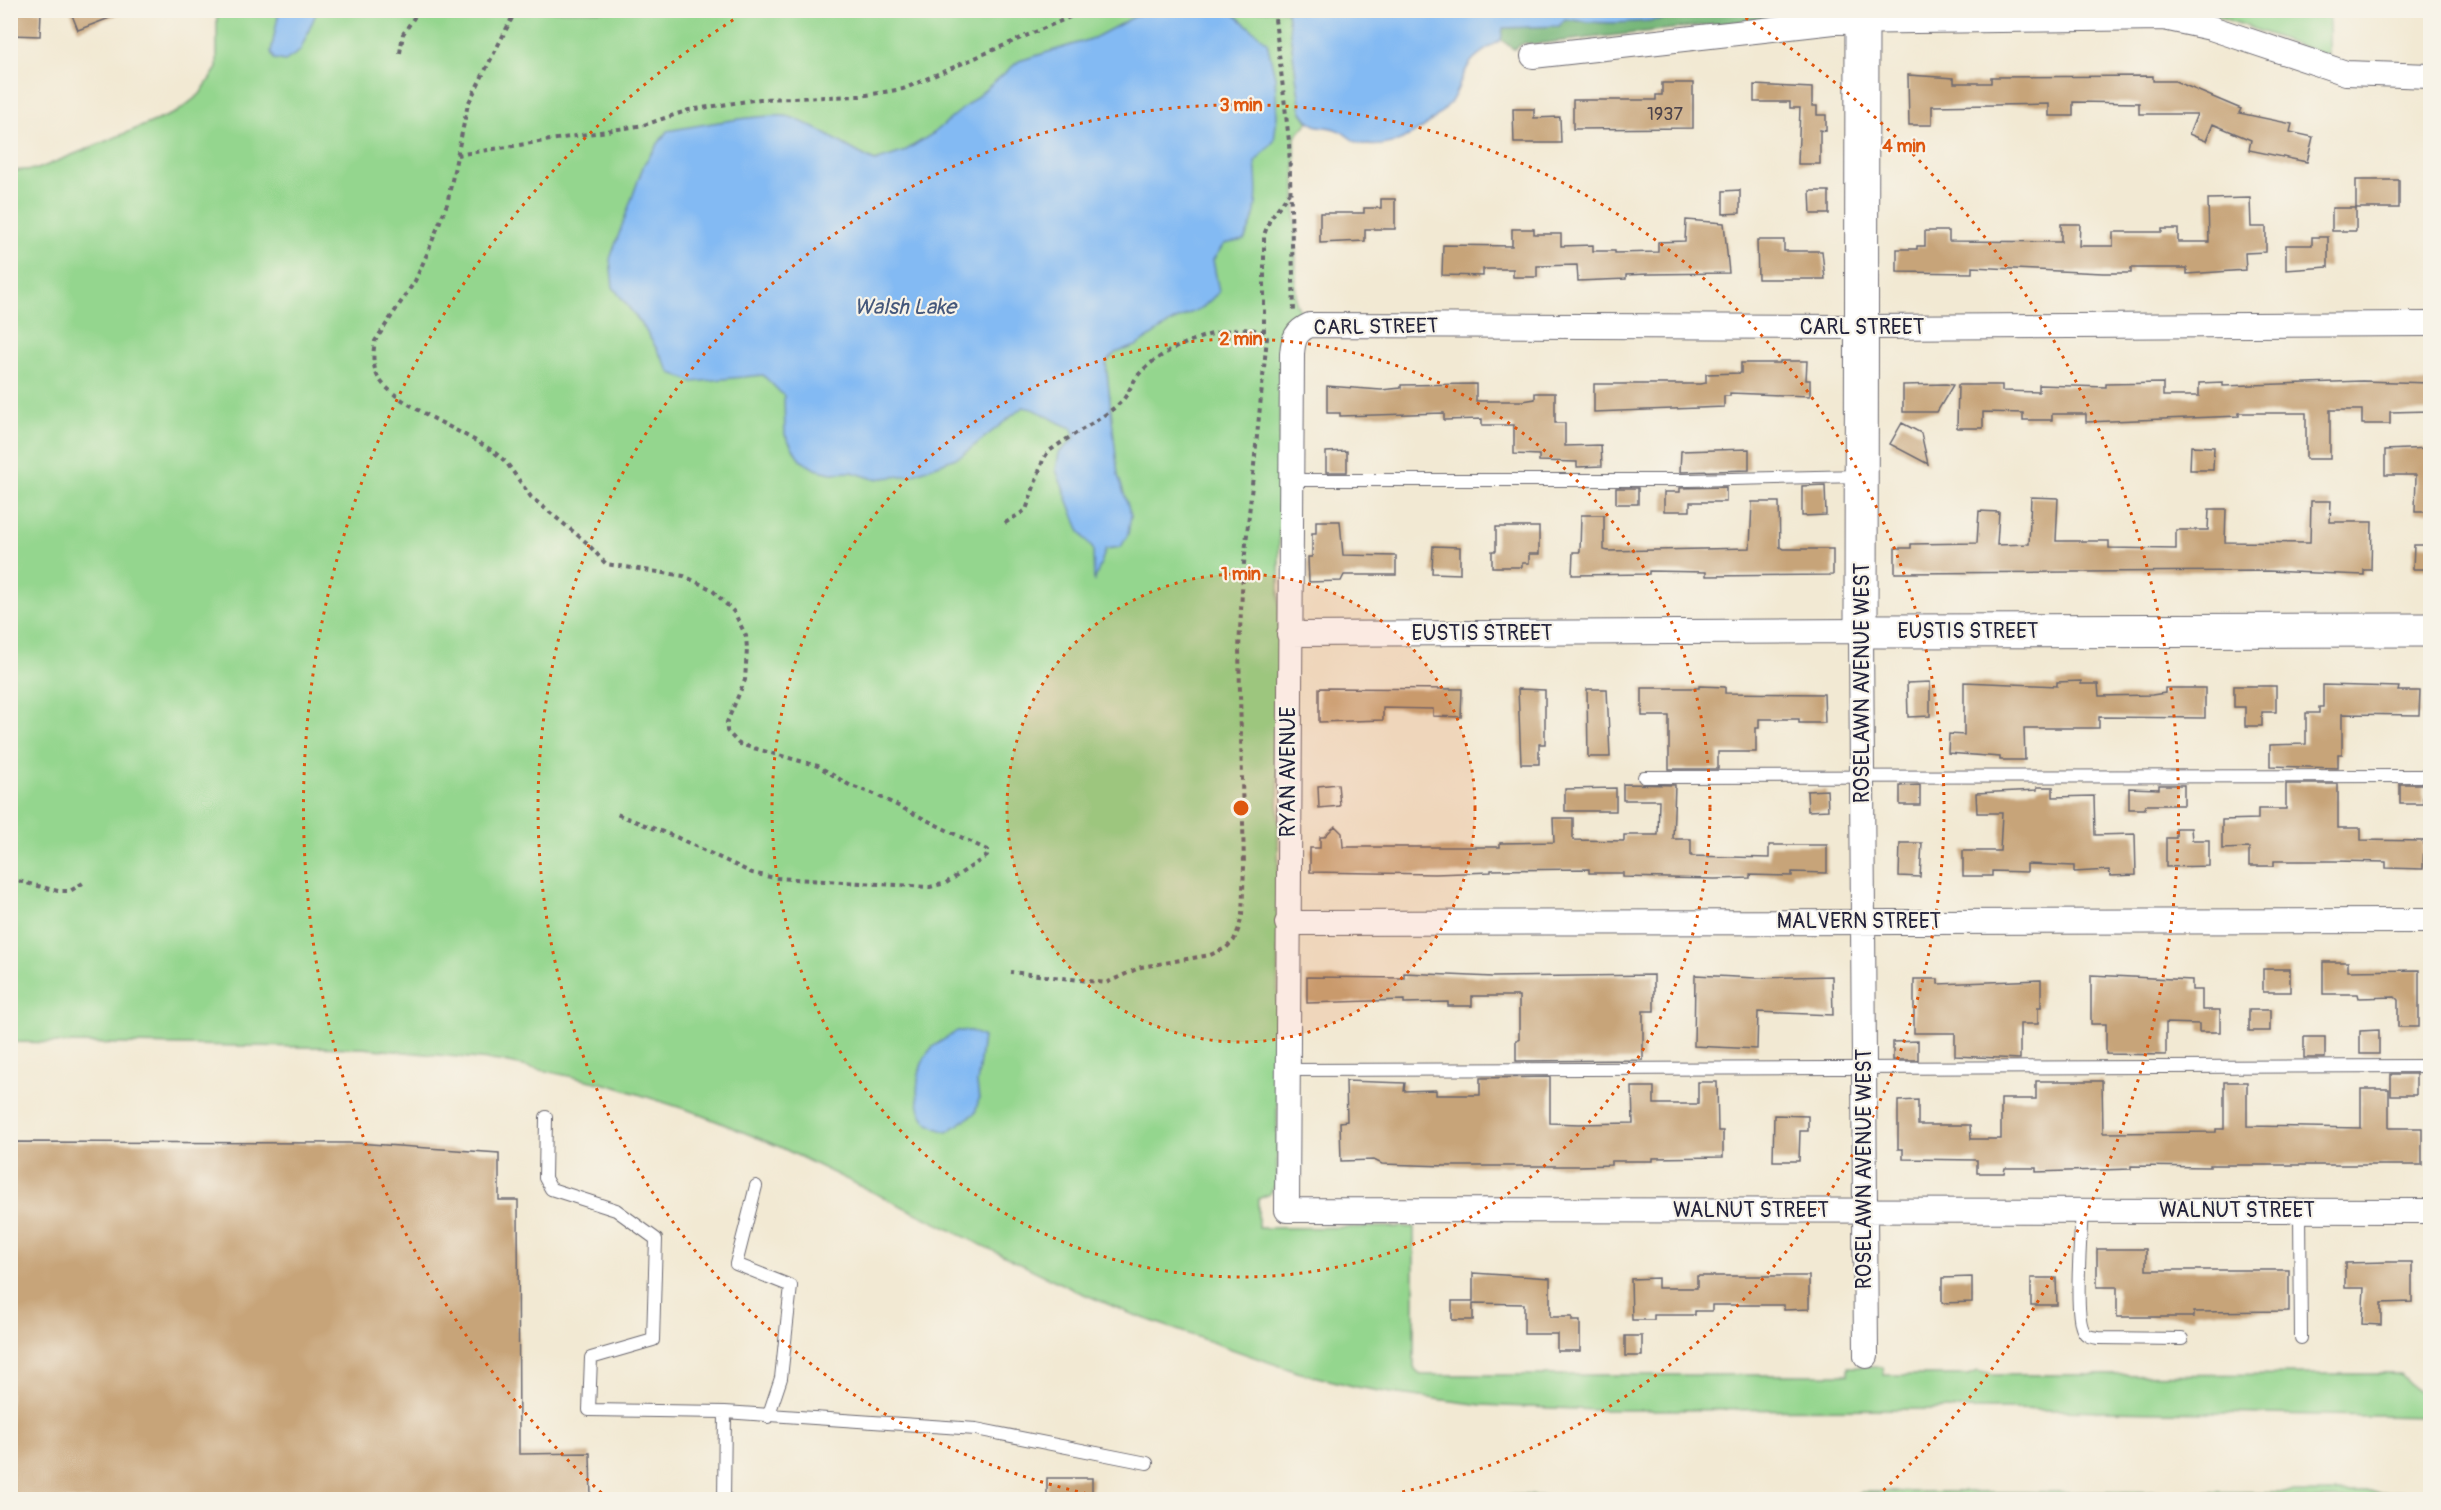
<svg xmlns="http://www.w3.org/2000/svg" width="2441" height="1510" font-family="Pangolin,sans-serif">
	<rect width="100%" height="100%" fill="#f7f3e8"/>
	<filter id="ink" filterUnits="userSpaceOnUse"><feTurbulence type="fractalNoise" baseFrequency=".0167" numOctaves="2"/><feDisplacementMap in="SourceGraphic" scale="12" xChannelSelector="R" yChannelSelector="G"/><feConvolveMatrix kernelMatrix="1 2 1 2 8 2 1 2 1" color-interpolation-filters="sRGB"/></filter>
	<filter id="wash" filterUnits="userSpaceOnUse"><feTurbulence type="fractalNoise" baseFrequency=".008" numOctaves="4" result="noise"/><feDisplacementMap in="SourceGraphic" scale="24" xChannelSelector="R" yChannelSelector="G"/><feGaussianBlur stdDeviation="1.35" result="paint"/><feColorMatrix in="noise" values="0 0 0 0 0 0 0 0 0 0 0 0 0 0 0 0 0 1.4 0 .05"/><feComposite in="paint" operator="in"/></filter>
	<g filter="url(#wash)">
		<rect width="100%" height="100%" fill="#f2e9d3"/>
		<!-- green -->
		<path fill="#94d68e" stroke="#5b7c64" stroke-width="1.5" d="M217,11h1070l14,99 7,12 -13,15 1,166 5,10 -17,9 -4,11 -3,849 -7,12 -12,5v29l156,-1v141l7,7h427v-8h35l1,8h84l9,-4 15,4 408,-1 20,20h10v23l-425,-8 -408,1 -115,-5 -91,-12 -34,-6 -60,-15 -168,-59 -57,-24 -292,-142 -86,-35 -84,-27 -110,-24 -137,-13 -352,-6v-871l27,-2 139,-57 23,-18 17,-26z
			M2195,11h134v45l-117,-42z
			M1862,1492h568v7h-983l74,-4 69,4h237l29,-3z"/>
		<!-- forest -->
		<path fill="#77b779" stroke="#4c6c5a" stroke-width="1.5" d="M1711,10l124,1 -299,33 -12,-1 -10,6 -13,-9 2,-12 56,-2 6,-7c48,8 99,2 146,-9z"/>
		<!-- water -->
		<path fill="#83baf3" stroke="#526e97" stroke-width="1.5" d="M1147,10l83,1 37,31 8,35 2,39 -3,25 -19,21c3,29 4,53 -11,78l-20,4 -11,16 6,32 -16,15 -31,15 -36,24 -21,7 -9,10 12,112 13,40 -3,19 -7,13 -15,2 -12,33 -1,-33 -13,-17 -24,-62 3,-17 16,-15 -3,-10c-20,-6 -28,-18 -49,-21l-62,49 -50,19 -37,4 -22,-7 -21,1 -16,-4 -15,-9 -15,-25 -1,-39 -21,-21 -70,7 -22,-9 -28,-47 -30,-39 -3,-28 34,-95 23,-33c22,-4 105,-20 123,-14 31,11 56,31 85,44l28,-9 31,-19 85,-72 75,-23z
			M279,11h38l-17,40 -15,10 -11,-2 -3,-7z
			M1287,11v-1l424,1c-47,10 -98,16 -146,8l-6,7 -56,2 -2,12c-9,6 -23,13 -30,22 -9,11 -12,29 -21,41 -20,23 -56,49 -88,41 -7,-1 -14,-8 -20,-12 -21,-11 -26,3 -41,-22z
			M957,1031h14l12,6 -6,47 2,15 -4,14 -28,19c-9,-3 -15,-5 -21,-11 -14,-17 -10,-55 4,-71 6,-7 19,-13 27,-19z"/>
		<g id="blocks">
			<!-- building -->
			<path fill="#c7a479" d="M70,10h54l1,2 -47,18z
				M10,11h31l-1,25 -30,-1z
				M1908,75l46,3v5h37v-6l162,-1v5h22l66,28 -2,4 53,11 -2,8 23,5 -6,25 -58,-12 2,-10 -38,-16 -7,17 -17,-7 8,-20h-58v-11l-66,-1v14h-24v-12l-117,2v19h-23z
				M1662,83h31v45l-120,1v-29h83v-5h6z
				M1754,85l58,3v18h5v9h9v16l-6,-1v34h-22l2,-56h-10v-6h-36z
				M1513,109h21v9l26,-1 1,26h-47z
				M2356,180h43v28h-43z
				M1740,190v23l-17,1v-23z
				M1810,191h19v23h-18z
				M2250,198l1,29h15v25l-21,1 1,17 -59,4v-6h-56v5h-28l-131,-6v6l-75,-1v-23h20v-3h8v-15h24v10l112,1v-18h19l-1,22h34v-14h49v-3h16v13h31l-1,-43z
				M1381,199h14v30h-30v12l-45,2v-30h44v-5h17z
				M2332,208h24v23h-24z
				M1686,220l38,3 5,50 -80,1 -23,1v4l-48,2 -1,-16 -40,1v11h-24v-8h-30v7l-41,-1 1,-30 69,1v-17h22v5h27v12l32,-1v6h22v2l43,-1v-10l27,-1z
				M2312,237h16v30l-42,3v-25h26z
				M1757,240h27v11h38l3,28h-67z
				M1780,361h27l-1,19h4v16l-80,-3v3h-6v11l-130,5v-28h107l5,-1v-9l35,-1v-10h39z
				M2362,381l68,2v28l-40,1v12h-28v-14h-32v49h-24v-46h-67v3l-153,6v-8h-34v6h-29v-7l-40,-1v16h-26l1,-43h44v6l37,1v-7l67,2v-3l57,-1v13h36v-13l24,-1v4z
				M1476,384v17h47l12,-2v-6h20v30h10v23l36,-1 1,21 -25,1v-5l-38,-1v-6l-25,-1v-29h-32v-6l-38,1v-7l-104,3v-3h-13v-27l54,4 20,-2v-3z
				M1903,385l43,-1 7,1 -16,27h-34z
				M1902,423l19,10 7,31 -38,-20z
				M2191,446l23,1 -1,23h-23z
				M2430,448v64h-15l1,-37h-31v-25z
				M1749,449v21l-69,2 1,-21z
				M1347,451v21h-21v-20z
				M1825,485l1,30 -24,1v-30z
				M1726,487v15h-36v9h-26v-19h16v-4z
				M1616,488h22v16h-22z
				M2031,497l27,1 -2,43h53v7l67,1v-19h32l1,-21h17l-1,33 85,1 1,-42h20l-1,21h42l-1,48h-7v5l-96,-4 -373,2v-25h16v-4l66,-1 2,-32 20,1 -2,33 32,-1z
				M1752,502h27l1,45 3,2h50v26l-127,1v-4l-57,-1v3l-77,1 1,-23h7l1,-37h23v35l4,1 142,-3z
				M1316,521h24l3,34 53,1v19h-52l-3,6 -32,1 -1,-25h4v-24h4z
				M1496,527h43v27h-10v9h-7v4h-30v-16h4z
				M2414,545h16v24h-17z
				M1433,546l27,1v27l-28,-1z
				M2081,681v3h17l1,12 53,-1 13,-2v-5h40v30l-106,-1v11h-75l1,32h-25v-3l-52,-4 1,-19 15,1v-53l93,4v-4z
				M1930,682v34l-22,1 -1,-34z
				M2323,685l76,2 -1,4h22l-1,24 -77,-1v40h-4v14l-68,-2v-21l36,-1v-31h13v-6h4z
				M1699,686l26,1v6l99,1 1,29h-26v-4h-40v9h-3v24h-38v17h-49v-53h-27v-28h57z
				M2234,686h42v26h-14v14h-17v-19h-11z
				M1319,688l143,1 -1,28 -28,-1v-7l-50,-1v12l-64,2z
				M1518,689l27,1v54h-6v20h-18z
				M1587,689h20l3,68h-22z
				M1338,784l2,22 -21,2 -1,-22z
				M1623,784l52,1 -2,54h18v17l78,2v-13h58v28l-35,-1v4l-42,-1v3l-35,1 -92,-2v-4h-34v-4l-98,1v2l-56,2 -125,-2v-24h10v-11h4l11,-11 7,7 1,14h157v-4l54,-1 -1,-24h20v22l51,1v-6h34l1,-35h-36z
				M2286,784h52v44h23v12l63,1 -1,28 -37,-1v-6l-52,-1h-60v5h-25v-18l-27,1v-29l36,-1v-10h28z
				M2400,784h23v20h-23z
				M1920,785v20h-20v-19z
				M2159,785h25v20h-39v4h-16v-21l30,1z
				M2037,787h16v10l41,-1 1,39 40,-1 1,41 -26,1 -1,-6 -35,2v-6l-47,-2v8l-35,-1v5h-29v-25h37l2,-38h-25l-1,-20 61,-3z
				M1616,788v23h-51v-22z
				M1827,790l1,20 -20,1 -1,-20z
				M2176,828h15l1,12h17v26l-43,1v-29h10z
				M1900,843h22l-2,34 -21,-1z
				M2323,962h25v9l71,-1v57h-21v-27l-3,-3 -36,1 -1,-4h-35z
				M2263,969h27v23h-27z
				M1404,973l89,4 161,-2v36h-11v49l-127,1v-21h3v-44h-47v10h-24v-4l-44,1v-3l-97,3v-26l97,1z
				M1695,975l61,3 76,-2 1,39 -75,-3 -1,37 -63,-3z
				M2091,975l101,5v10h10v20h18v22h-21v-8l-33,-1v32l-60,-1v-30h-15z
				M1914,979h24v5l103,-4v27h-3v17h-18v35l-65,-3v-23h-41z
				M2249,1010h21v21h-21z
				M2379,1030v24h-19v-23z
				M2304,1037h21v21h-21z
				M1918,1041v19h-25v-18z
				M2391,1074h25v21h-25z
				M1550,1077v46l29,1 54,-1 -1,-36h22v17h44v-22h19l1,49h5v26l-70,1v3h-42v4l-32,1h-132l-65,-2 -8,-4 -33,1 -1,-39 7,-1 -1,-40 59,2 -1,8 32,-1v5h44v-17z
				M2036,1081h66l1,52 113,-1v-3h8v-47h23v44l114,2v-39h28v39h33v37h-212v2l-79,-1v3l-95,3v-4h-31l-1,5h-27v-13l-74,-1v-10h-5v-48l20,-1v25h52l1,14h30v-40h35z
				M1774,1115l34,1v15h-8l-1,30h-26z
				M10,1142l346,1 143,10v47h19l1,254 71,-1 1,47h-581z
				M2097,1249h49v21h143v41l-95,1v5h-77v-30h-20z
				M2388,1262h24v40l-31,1v22l-19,-1 2,-36h-19v-25z
				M1473,1273l77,5v39h22v4h8v30h-23v-17h-33v-30l-51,-1v17h-21v-19h21z
				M1697,1276h112v33l-25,1v-5h-72v6h-17v4h-41v5h-22l-1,-41 27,-1v10h39z
				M1972,1277v25l-30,1v-25z
				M2031,1278h25l1,27h-26z
				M1625,1336h17v20h-17z
				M1047,1478h45v22h-45z"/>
		</g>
	</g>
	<g filter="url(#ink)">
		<use href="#blocks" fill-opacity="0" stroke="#6b6870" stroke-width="1.5"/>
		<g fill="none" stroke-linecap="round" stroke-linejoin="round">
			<defs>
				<path id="lane" d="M1290,480h397l174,-4
					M1644,777l786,-1
					M1287,1070l1143,-4
					M546,1117l-1,61 6,11 65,21 40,29 -3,101 -62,18 -2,52 136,2 251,17 171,34
					M756,1186l-20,78 55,22 -10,92 -13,39
					M2082,1210c-1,23 -8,103 1,120 3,7 9,7 16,8l83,1
					M2300,1211l1,127
					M724,1500l1,-88"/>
				<path id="street" d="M1533,56l301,-34 330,-4 47,10 135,45 84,3
					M2430,324l-568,3 -552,-2c-14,6 -17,14 -18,29l-5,856 1143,1
					M1289,634l572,-3 5,725
					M1287,923l1143,-2"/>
				<path id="secondary" d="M1862,10l-1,621 569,-1"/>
			</defs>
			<!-- lane casing -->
			<use href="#lane" stroke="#6b6870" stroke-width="14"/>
			<!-- street casing -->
			<use href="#street" stroke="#6b6870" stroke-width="26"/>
			<!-- secondary casing -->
			<use href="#secondary" stroke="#6b6870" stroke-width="35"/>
			<!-- path -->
			<path stroke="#6b6870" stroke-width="4" stroke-dasharray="4.5 4.5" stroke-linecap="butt" d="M516,10l-48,94 -21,100 -20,50 -12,27 -40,60c-2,11 -3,25 3,36 15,27 88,55 116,75l12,10 25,35 55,45 20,22 78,12 27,13 23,23 12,24 1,13 -2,31 -18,42v9l12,13 79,22 33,20 21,7 115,57v6l-41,27 -16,4 -155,-9 -23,-5 -76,-36 -62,-24
				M1274,10l15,131 5,171
				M400,53l3,-19 16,-24
				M457,155l187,-30 45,-15 71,-11 100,-3 43,-7 183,-79
				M1264,332v-97l6,-16 19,-26
				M1005,523l21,-13 17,-50 5,-8c22,-17 54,-32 73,-50 8,-8 11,-21 20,-30 24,-26 89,-51 123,-40l3,6 -24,235 -4,76 5,217 -2,49 -3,13 -5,12 -8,8 -16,7 -69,12 -35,16 -95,-11
				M10,879l48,12h12l13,-8"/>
			<!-- lane -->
			<use href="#lane" stroke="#fff" stroke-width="12"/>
			<!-- street -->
			<use href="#street" stroke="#fff" stroke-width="24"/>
			<!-- secondary -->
			<use href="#secondary" stroke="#fff" stroke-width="33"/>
		</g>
	</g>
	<!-- distance rings -->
	<circle cx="1241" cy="808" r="234" fill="#de560e" fill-opacity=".12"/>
	<g fill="none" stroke="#de560e" stroke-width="3" stroke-dasharray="3 6">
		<circle cx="1241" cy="808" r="234"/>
		<circle cx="1241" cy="808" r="469"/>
		<path d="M1113 1499A703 703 0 1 1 1369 1499"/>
		<path d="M608 1499A937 937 0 0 1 744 13M1738 13A937 937 0 0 1 1874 1499"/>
	</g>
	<g text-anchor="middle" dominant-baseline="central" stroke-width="4.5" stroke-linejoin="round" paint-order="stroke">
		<!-- number labels -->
		<g font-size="18" fill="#4b424a">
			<text x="1665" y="114">1937</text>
		</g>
		<!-- street labels -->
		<g font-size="21" fill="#22223b" stroke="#f7f3e8">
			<text transform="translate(1376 327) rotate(-1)">CARL STREET</text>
			<text x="1862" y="327">CARL STREET</text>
			<text x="1968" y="631">EUSTIS STREET</text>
			<text x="1482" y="633">EUSTIS STREET</text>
			<text transform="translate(1862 683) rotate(-90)">ROSELAWN AVENUE WEST</text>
			<text transform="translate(1288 772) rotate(-90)">RYAN AVENUE</text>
			<text x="1859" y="921">MALVERN STREET</text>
			<text transform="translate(1864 1169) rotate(-90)">ROSELAWN AVENUE WEST</text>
			<text x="1751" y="1210">WALNUT STREET</text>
			<text x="2237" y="1210">WALNUT STREET</text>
		</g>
		<!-- water labels -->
		<g font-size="22" font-style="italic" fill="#44577b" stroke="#f7f3e8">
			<text x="905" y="307">Walsh Lake</text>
		</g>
	</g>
	<circle cx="1241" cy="808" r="9" fill="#de560e" stroke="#f7f3e8" stroke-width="3"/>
	<g font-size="18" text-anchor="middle" font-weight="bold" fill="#de560e" stroke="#f7f3e8" stroke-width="4.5" stroke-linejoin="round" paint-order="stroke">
		<text x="1241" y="111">3 min</text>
		<text x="1904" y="152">4 min</text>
		<text x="1241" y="345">2 min</text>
		<text x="1241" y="580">1 min</text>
	</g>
	<!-- margin -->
	<rect width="2441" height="1510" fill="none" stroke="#f7f3e8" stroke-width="36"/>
</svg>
